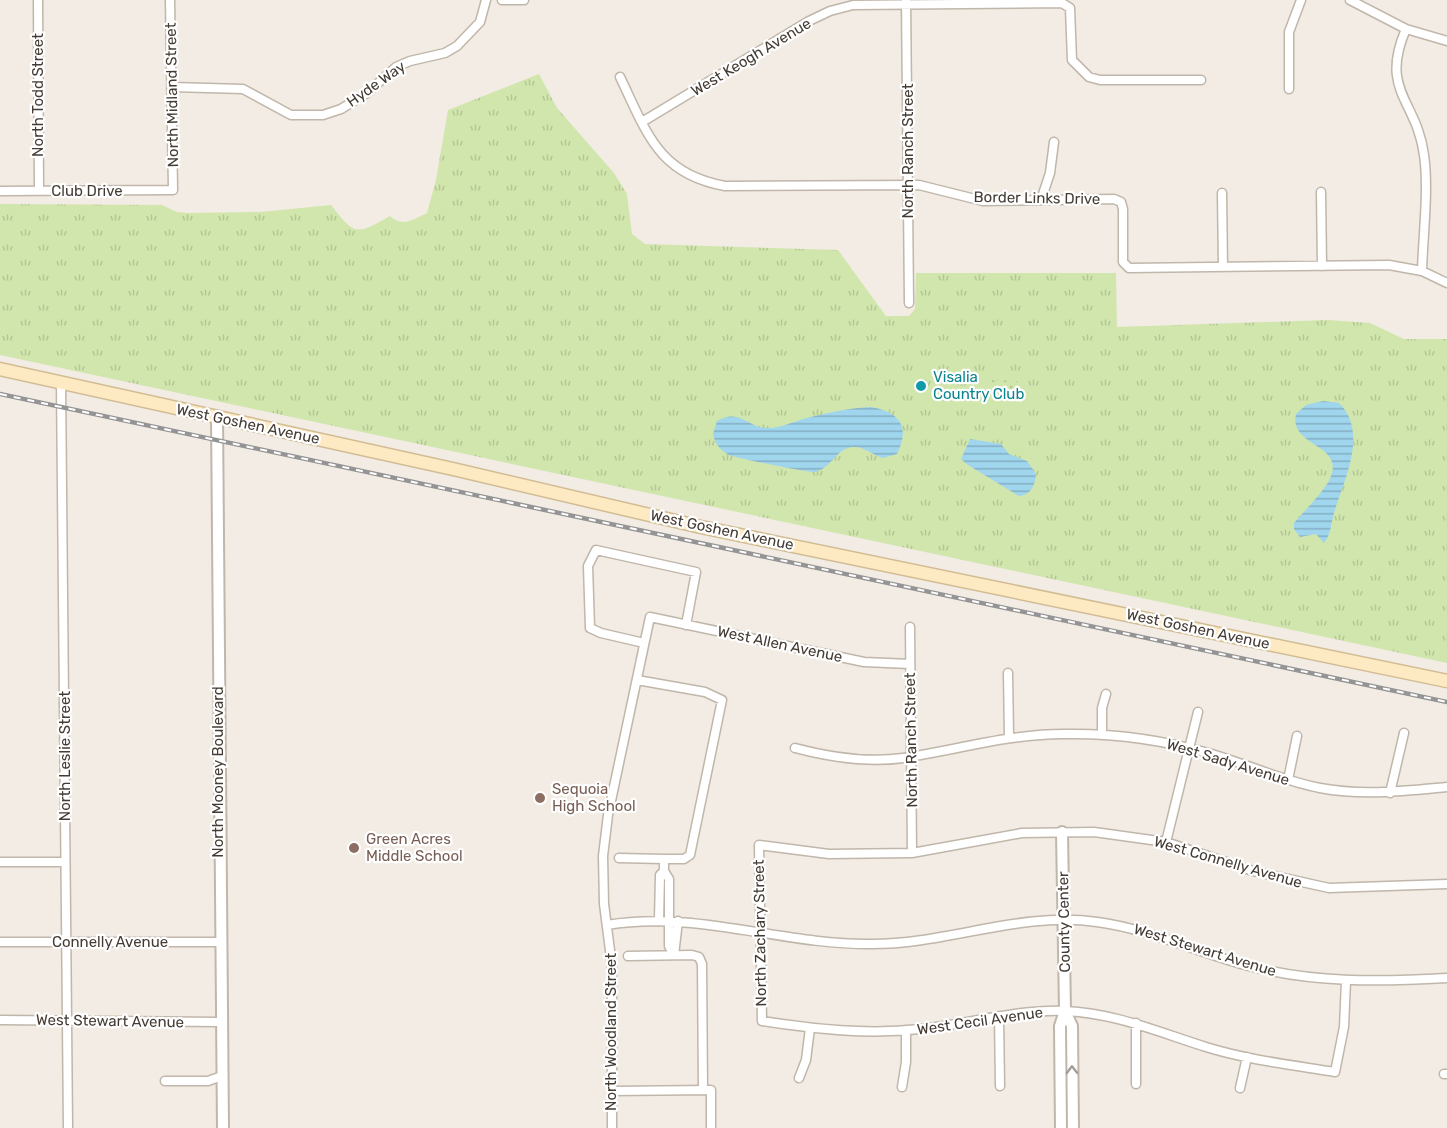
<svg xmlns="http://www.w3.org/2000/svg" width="1447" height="1128" font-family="Rubik,sans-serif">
	<defs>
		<pattern id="grass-tufts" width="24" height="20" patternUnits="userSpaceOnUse" patternTransform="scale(1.5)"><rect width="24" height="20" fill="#d1e6ad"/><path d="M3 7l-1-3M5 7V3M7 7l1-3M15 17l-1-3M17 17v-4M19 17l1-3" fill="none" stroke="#b5c695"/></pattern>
		<pattern id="garden-dots" width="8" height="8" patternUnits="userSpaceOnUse" patternTransform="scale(1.5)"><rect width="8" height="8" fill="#d1e6ad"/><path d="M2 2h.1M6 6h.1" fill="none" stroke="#b5c695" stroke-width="1.8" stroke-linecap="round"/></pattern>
		<pattern id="water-rules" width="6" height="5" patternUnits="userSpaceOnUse" patternTransform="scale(1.5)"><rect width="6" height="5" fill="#a0d5ee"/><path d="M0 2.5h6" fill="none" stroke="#84aec2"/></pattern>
	</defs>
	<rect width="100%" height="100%" fill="#f2ece4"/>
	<!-- grass -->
	<path fill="url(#grass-tufts)" d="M539,74l18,34 57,65 13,21 5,40 13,10 193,6 48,66h23l6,-7 1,-36h200l1,54 211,-7 42,3 34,16h43v324l-1447,-308v-151l162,1 15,7 10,1 74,-1 70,-7c24,30 24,31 59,11 12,12 24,3 37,-3l9,-33 12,-70z"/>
	<!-- garden -->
	<path fill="url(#garden-dots)" d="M992,380l25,1v18l-18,-1 -8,-11z"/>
	<!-- water -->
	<path fill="url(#water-rules)" d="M1323,401l16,2c30,29 5,77 -5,110 -3,10 -3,22 -10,30l-8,-9 -16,3 -6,-8v-6c11,-13 24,-25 33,-39 25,-41 -39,-35 -31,-70l10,-9z
		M871,407c28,5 40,19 26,47l-14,4c-10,-3 -20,-12 -30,-11 -17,1 -21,21 -38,25 -5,1 -79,-14 -86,-17 -9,-5 -14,-11 -16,-21l4,-13c23,-13 30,6 49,7 15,1 30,-8 45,-11 20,-5 39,-9 60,-10z
		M970,439l31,5 8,10 18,7 9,13c-1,11 -5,21 -17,22l-51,-31 -7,-6z"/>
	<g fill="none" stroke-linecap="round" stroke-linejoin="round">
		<defs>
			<path id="minor" d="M38,0l1,191
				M502,0h22
				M906,0l3,303
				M1350,0l56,29 41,12
				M1406,29c-27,62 11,71 18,126 5,34 -1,80 -2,116
				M620,77c27,56 38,97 105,109l194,-1 64,16 131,-2 7,3 2,7v53l6,6 260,-3 33,6 25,12
				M172,87l71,2 48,26h32l18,-6 26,-16 29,-26 14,-6 35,-8 12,-7 23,-24 6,-22
				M1289,89v-57l12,-32
				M642,122l167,-101 21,-10 23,-6 209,-2 8,5 2,52 17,17 11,3h101
				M0,191l173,-1 -3,-190
				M1321,192l1,74
				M1222,193l1,74
				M1041,200l9,-27 4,-31
				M61,383l7,745
				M910,627l2,226
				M644,643l-43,-10 -11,-5 -2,-62 8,-16 100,22 -10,53
				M1008,673l1,64
				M637,680l68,12 17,8 -32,155 -6,4h-20
				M1102,735v-27l4,-14
				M795,748c34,9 72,15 108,10 54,-8 105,-24 161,-24 50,-1 100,6 148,20 37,11 71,27 108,34 43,8 84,3 127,-1
				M1288,780l9,-44
				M1390,793l14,-60
				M1166,842l32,-130
				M619,858l45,1v12l-4,4 -1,45
				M0,862h65
				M664,871l5,8v67l5,9 4,-34
				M607,925c90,-15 175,20 265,19 76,0 149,-33 225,-22 52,7 97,29 148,43 67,18 133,17 202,13
				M0,942h220
				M628,956l64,-1 7,2 3,7 1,126
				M1346,981l-2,46 -9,45c-43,-7 -87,-12 -129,-25 -48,-15 -91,-34 -141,-36 -49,-2 -96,13 -145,18 -53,6 -106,0 -158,-8l-3,-176 70,9 83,-1 110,-20 72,-1 72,10 87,29 76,17 118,-4
				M999,1016l1,70
				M0,1020l220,2
				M1136,1023v61
				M1444,1074h3
				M799,1078l7,-18 4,-32
				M165,1081h43l14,-5
				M902,1087l4,-25v-32
				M1240,1088l7,-31
				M612,1091l99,-1v38
				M612,1128v-162l-8,-62 -1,-48 5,-41 42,-198 214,45 46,2"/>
			<path id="tertiary" d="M217,416l6,712
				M1065,1011l7,15 1,102
				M1061,1128l-1,-102 5,-15 -3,-179"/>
			<path id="secondary" d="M0,369l453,100 248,58 746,154"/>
		</defs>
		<!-- minor casing -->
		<use href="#minor" stroke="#c0b6aa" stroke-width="11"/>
		<!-- tertiary casing -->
		<use href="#tertiary" stroke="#c0b6aa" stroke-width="14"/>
		<!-- secondary casing -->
		<use href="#secondary" stroke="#d1bc94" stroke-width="15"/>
		<!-- minor -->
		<use href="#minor" stroke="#fff" stroke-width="8"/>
		<!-- tertiary -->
		<use href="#tertiary" stroke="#fff" stroke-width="10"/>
		<!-- secondary -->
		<use href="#secondary" stroke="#feeac2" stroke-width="12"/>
		<defs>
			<path id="rail" d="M0,394l1447,308"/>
		</defs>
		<!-- rail casing -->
		<use href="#rail" stroke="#949494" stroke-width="4.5"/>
		<!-- rail -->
		<use href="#rail" stroke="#fff" stroke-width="2" stroke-dasharray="7" stroke-linecap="butt"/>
	</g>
	<!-- one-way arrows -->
	<defs><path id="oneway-chevron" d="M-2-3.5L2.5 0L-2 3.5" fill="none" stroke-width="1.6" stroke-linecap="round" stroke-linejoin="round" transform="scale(1.5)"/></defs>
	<use stroke="#a29e9a" href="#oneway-chevron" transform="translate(1072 1070) rotate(-91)"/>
	<!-- markers -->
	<circle fill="#0f9aa8" stroke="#fff" stroke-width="2" cx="921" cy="386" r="6"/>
	<g fill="#8d6e63" stroke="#fff" stroke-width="2">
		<circle cx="540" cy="798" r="6"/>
		<circle cx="354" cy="848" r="6"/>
	</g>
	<g text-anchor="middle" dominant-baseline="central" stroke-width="4.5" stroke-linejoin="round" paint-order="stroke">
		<!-- street labels -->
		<g font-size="15" fill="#443c34" stroke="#fff">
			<text transform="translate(751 57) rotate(-31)">West Keogh Avenue</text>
			<text transform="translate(376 84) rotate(-35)">Hyde Way</text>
			<text transform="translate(38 95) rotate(-90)">North Todd Street</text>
			<text transform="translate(172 95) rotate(-91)">North Midland Street</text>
			<text transform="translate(908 151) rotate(-90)">North Ranch Street</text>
			<text x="87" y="191">Club Drive</text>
			<text transform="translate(1037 198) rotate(1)">Border Links Drive</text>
			<text transform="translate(248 424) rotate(12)">West Goshen Avenue</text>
			<text transform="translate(722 530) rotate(12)">West Goshen Avenue</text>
			<text transform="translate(1198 629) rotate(12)">West Goshen Avenue</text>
			<text transform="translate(780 644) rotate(12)">West Allen Avenue</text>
			<text transform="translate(911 740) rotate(-91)">North Ranch Street</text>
			<text transform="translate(65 756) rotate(-90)">North Leslie Street</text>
			<text transform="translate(1228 762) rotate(17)">West Sady Avenue</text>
			<text transform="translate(218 772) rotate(-90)">North Mooney Boulevard</text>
			<text transform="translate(1228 862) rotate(16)">West Connelly Avenue</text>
			<text transform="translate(1064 922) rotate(-91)">County Center</text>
			<text transform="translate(760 933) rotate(-91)">North Zachary Street</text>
			<text x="110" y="942">Connelly Avenue</text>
			<text transform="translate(1205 950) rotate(17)">West Stewart Avenue</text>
			<text transform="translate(110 1021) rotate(1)">West Stewart Avenue</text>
			<text transform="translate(980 1021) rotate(-8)">West Cecil Avenue</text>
			<text transform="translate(611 1032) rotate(-90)">North Woodland Street</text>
		</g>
		<!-- culture labels -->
		<g font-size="15" fill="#0d838f" stroke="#fff" text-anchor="start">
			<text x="933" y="377">Visalia<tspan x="933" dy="17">Country Club</tspan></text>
		</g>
		<!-- education labels -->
		<g font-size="15" fill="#785e54" stroke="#fff" text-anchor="start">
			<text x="552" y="789">Sequoia<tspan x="552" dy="17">High School</tspan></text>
			<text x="366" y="839">Green Acres<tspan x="366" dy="17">Middle School</tspan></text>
		</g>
	</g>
</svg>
